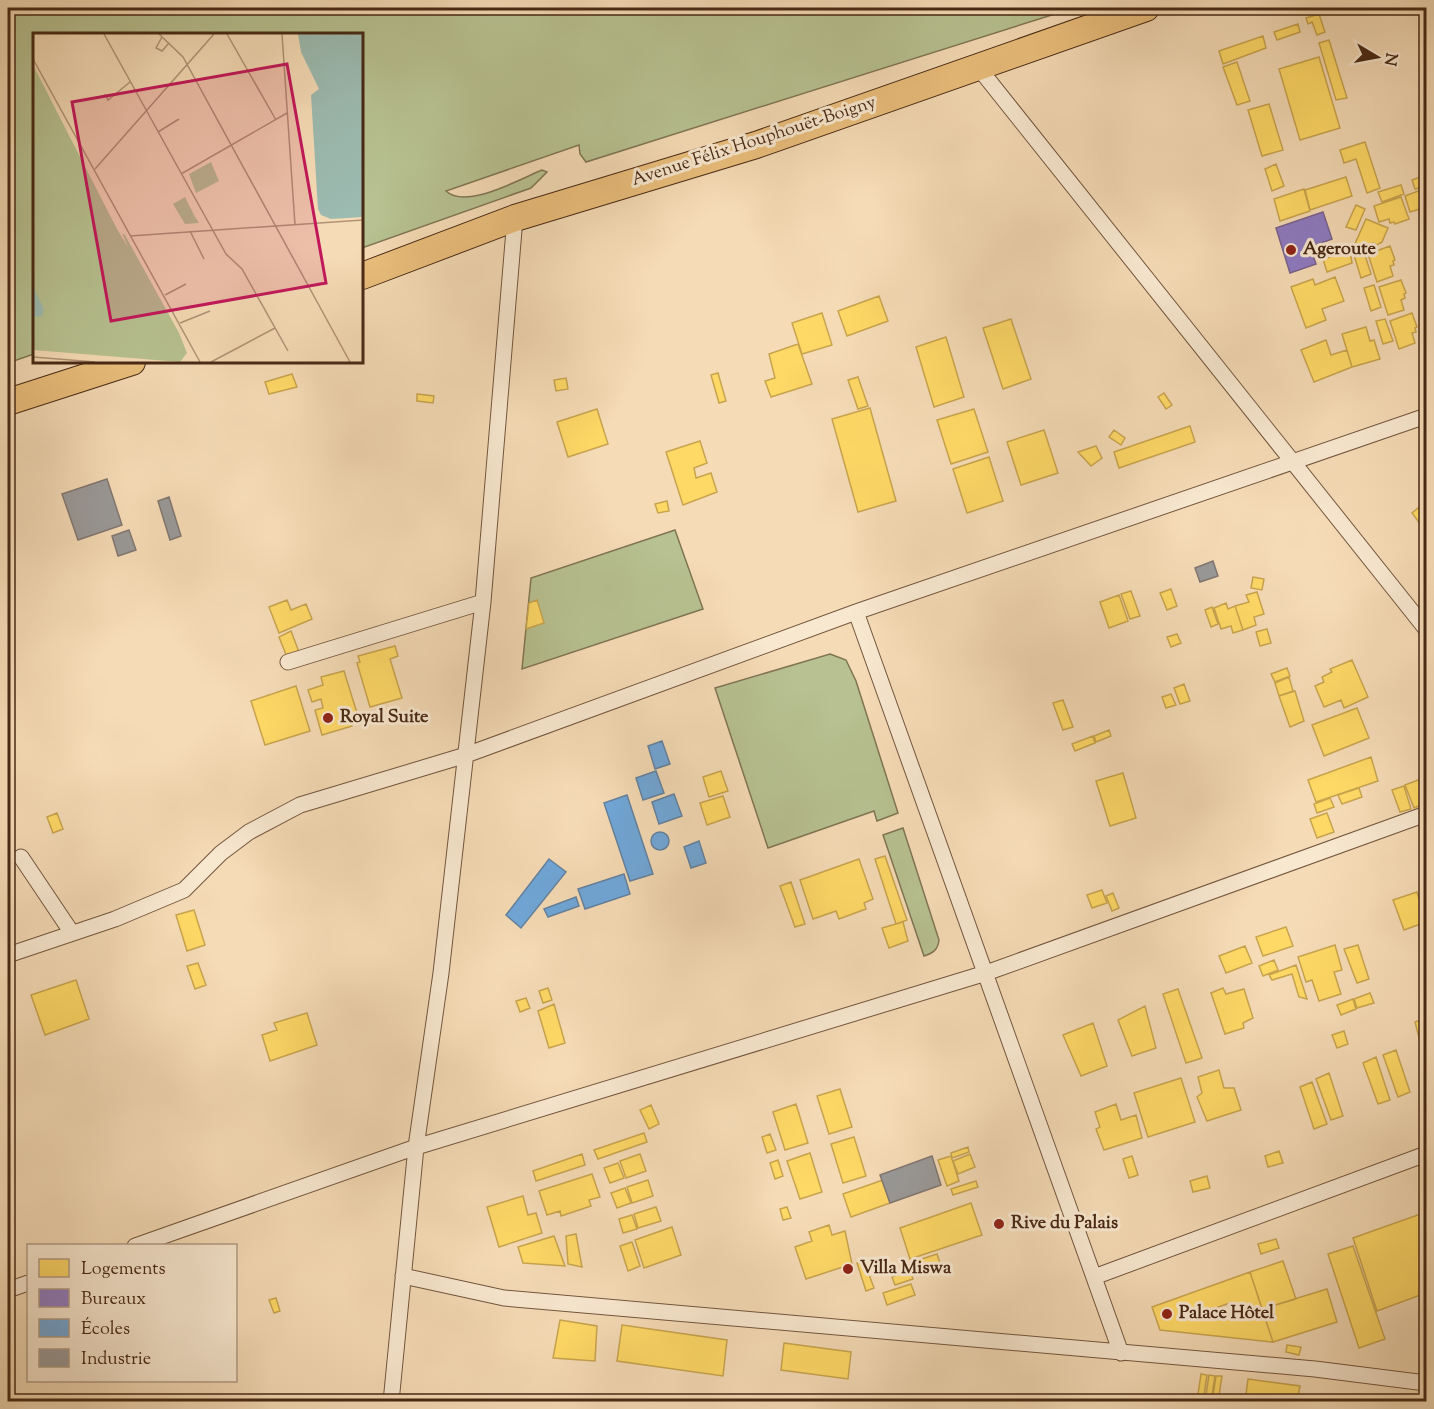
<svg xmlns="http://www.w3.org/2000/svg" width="1434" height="1409" font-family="'Sorts Mill Goudy',serif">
	<rect width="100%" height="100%" fill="#f5dbb6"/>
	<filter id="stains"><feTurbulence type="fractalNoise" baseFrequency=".00333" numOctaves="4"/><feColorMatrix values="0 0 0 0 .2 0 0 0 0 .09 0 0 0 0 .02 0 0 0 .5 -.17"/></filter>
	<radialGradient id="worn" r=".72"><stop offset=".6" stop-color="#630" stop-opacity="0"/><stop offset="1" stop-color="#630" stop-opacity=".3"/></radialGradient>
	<!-- green -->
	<path fill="#b7c191" stroke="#807553" stroke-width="1.5" d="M8,8h1066l-488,154 -6,-8 -1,-9 -133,46c20,19 74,-12 96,-21l5,2 -16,16 -169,60v-214h-328v320l-26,9z
		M675,530l28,79 -181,60 9,-91z
		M830,654l16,6 10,21 42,132 -21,8 -3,-10 -106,37 -53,-160z
		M903,828l36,112c-1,10 -6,13 -15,16l-41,-121z"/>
	<!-- homes -->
	<path fill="#ffd966" stroke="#c8a44e" stroke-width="1.5" fill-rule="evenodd" d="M1319,14l6,18 -8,3 -5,-13 -4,2 -2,-6z
		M1298,24l2,8 -23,8 -3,-8z
		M1263,36l3,12 -43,16 -4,-13z
		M1329,40l18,58 -11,2 -17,-57z
		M1319,57l21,71 -40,12 -21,-71z
		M1237,62l13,39 -13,4 -14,-38z
		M1269,104l14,46 -21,6 -14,-46z
		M1365,142l15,46 -13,5 -11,-34 -12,4 -4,-13z
		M1276,164l8,22 -12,5 -7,-22z
		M1426,175v11l-11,3 -3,-9z
		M1346,177l6,19 -42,14 -5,-20z
		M1401,185l3,9 -22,8 -4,-10z
		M1426,188v25h-4l-2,-4 -10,3 -5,-16z
		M1304,189l6,22 -30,10 -6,-22z
		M1401,197l8,22 -14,5 -1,-2 -4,1 -1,-4 -10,3 -5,-16z
		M1356,205l9,4 -9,21 -10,-3z
		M1366,219l22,9 -6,14 -5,3 -4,-2 -4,10 -15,-7z
		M1390,246l5,14 -2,1 1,4 -4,1 3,10 -16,6 -9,-28z
		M1350,251l2,12 -25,9 -4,-13z
		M1364,252l7,22 -10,4 -7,-23z
		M1335,277l9,24 -22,8 4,11 -20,8 -15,-41 22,-8 2,6z
		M1401,280l5,13 -2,1 1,4 -4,2 3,10 -16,5 -9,-28z
		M1374,285l7,22 -10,4 -7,-23z
		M879,296l9,25 -41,15 -9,-25z
		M822,313l10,32 -30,9 -10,-31z
		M1412,313l5,14 -2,1 1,4 -4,1 3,10 -16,6 -9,-28z
		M1011,319l20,60 -28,10 -20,-61z
		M1385,319l8,22 -10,3 -7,-23z
		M1366,327l4,14 4,-1 6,19 -28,8 -10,-33z
		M946,337l18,60 -30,10 -18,-60z
		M1326,340l5,15 16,-5 5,17 -38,15 -13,-32z
		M798,344l14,40 -41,13 -6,-16 10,-3 -6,-24z
		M718,373l8,28 -7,2 -8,-28z
		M292,374l5,13 -28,7 -4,-12z
		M858,377l10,29 -10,3 -10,-29z
		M566,378l2,11 -12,2 -2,-11z
		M1164,393l8,12 -6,4 -8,-12z
		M417,394l17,2 -1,7 -16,-2z
		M870,408l26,93 -38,11 -26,-93z
		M597,409l11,35 -40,13 -11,-35z
		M974,409l14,43 -37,12 -14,-44z
		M1190,426l5,16 -76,26 -5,-16z
		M1044,430l14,43 -37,12 -14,-43z
		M1114,430l11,8 -4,7 -12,-8z
		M700,441l7,22 -13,5 2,10 15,-5 6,19 -34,13 -17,-53z
		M1096,446l6,12 -11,8 -13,-14z
		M989,457l14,44 -36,12 -14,-44z
		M667,501l2,10 -11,2 -3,-9z
		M1423,504l3,5v23l-14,-19z
		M1253,577l11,2 -2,11 -11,-2z
		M1171,589l6,17 -10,4 -7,-17z
		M1131,591l9,25 -10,3 -9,-25z
		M1257,592l7,22 -10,3 2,8 -13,5 -8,-24 14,-4 -3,-7z
		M1119,595l9,26 -19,7 -9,-26z
		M287,600l4,10 15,-6 6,15 -33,14 -10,-26z
		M537,600l7,23 -18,6 3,-26z
		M1226,603l2,6 7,-3 8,24 -10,3 -2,-7 -10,3 -7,-21z
		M1212,607l6,17 -7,3 -6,-17z
		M1267,629l4,14 -11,3 -4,-14z
		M291,631l8,21 -12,5 -8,-20z
		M1177,634l4,9 -10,4 -4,-10z
		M395,646l3,10 -8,3 12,39 -32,9 -13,-44 3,-1 -2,-6z
		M1352,660l16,37 -24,11 -3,-8 -17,7 -9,-21 9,-4 -2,-5 10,-5 -2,-3z
		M1287,668l3,8 -15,6 -4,-8z
		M344,671l13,42 -8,3 3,10 -30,9 -7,-25 8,-2 -2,-9 -9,3 -4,-12 15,-5 -2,-8z
		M1289,677l4,14 -14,5 -4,-13z
		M1184,684l6,17 -10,3 -6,-16z
		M296,686l14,45 -45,14 -14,-44z
		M1295,691l9,30 -14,6 -11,-31z
		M1171,694l5,11 -10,3 -4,-11z
		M1063,700l10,27 -10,3 -10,-27z
		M1357,708l12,30 -45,18 -12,-31z
		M1109,730l2,6 -15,6 -2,-6z
		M1093,736l2,7 -20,8 -3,-7z
		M1371,757l7,24 -62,21 -8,-22z
		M721,771l7,20 -19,6 -6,-20z
		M1123,773l13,45 -26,8 -14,-45z
		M1426,777v26l-12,5 -9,-23z
		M1404,786l7,23 -11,3 -8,-22z
		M1359,788l3,9 -20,7 -4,-9z
		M723,796l7,21 -23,8 -7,-22z
		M1330,798l4,9 -17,6 -3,-9z
		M57,813l6,16 -10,4 -6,-16z
		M1327,813l7,19 -17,6 -7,-19z
		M885,856l22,64 -11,4 -21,-65z
		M859,859l14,40 -9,4 2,6 -27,10 -3,-8 -23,8 -13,-39z
		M791,882l14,42 -10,3 -15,-41z
		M1102,890l5,13 -15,5 -5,-13z
		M1417,892l9,30 -22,8 -11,-30z
		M1113,893l6,15 -7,3 -6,-15z
		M194,910l11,35 -18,6 -11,-36z
		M903,922l5,19 -19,7 -7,-20z
		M1286,927l7,19 -30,10 -7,-19z
		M1335,945l7,25 -8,2 7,22 -22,7 -7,-21 -6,2 -8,-25z
		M1358,945l11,34 -12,4 -13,-34z
		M1245,946l7,17 -26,10 -7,-17z
		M1274,960l4,10 -15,6 -4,-10z
		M198,963l8,22 -11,4 -8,-23z
		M1296,965l11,34 -8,-2 -7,-23 -20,6 -3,-5z
		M76,980l13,39 -44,16 -14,-40z
		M548,988l4,12 -9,3 -4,-12z
		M1223,988l3,6 18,-5 9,29 -10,5 1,5 -19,6 -14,-41z
		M1178,989l24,69 -16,5 -23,-69z
		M1370,993l4,10 -17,5 -3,-9z
		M526,998l4,10 -10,4 -4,-11z
		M1353,999l3,10 -15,6 -4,-10z
		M554,1004l11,39 -16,5 -11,-37z
		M1145,1006l11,42 -24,8 -14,-36z
		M307,1013l10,32 -47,16 -8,-26 15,-5 -3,-7z
		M1426,1018v30l-4,1 -7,-27z
		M1093,1023l14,43 -26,10 -18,-41z
		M1344,1031l4,13 -11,4 -5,-13z
		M1396,1050l14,42 -12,5 -15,-42z
		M1376,1057l14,43 -12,4 -15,-41z
		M1219,1070l5,18h10l7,22 -34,11 -10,-24 5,-4 -4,-16z
		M1329,1073l14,43 -12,4 -15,-41z
		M1181,1078l14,44 -47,15 -14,-44z
		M1312,1082l15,42 -13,5 -14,-42z
		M840,1089l12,38 -23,7 -12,-38z
		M796,1104l12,39 -23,7 -12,-38z
		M1116,1104l5,16 15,-5 6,23 -38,12 -8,-21 4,-2 -5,-15z
		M651,1105l8,19 -10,5 -9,-19z
		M644,1133l3,9 -49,17 -4,-9z
		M770,1134l6,16 -9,3 -5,-16z
		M854,1137l12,39 -23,7 -12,-39z
		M968,1147l1,5 -17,6 -1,-5z
		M1279,1151l4,12 -15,4 -3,-11z
		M810,1153l12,39 -22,7 -13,-38z
		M582,1154l3,11 -49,16 -3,-10z
		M640,1154l6,17 -20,7 -6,-17z
		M970,1154l5,13 -17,7 -5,-13z
		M951,1156l8,25 -12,5 -9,-26z
		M1132,1156l6,19 -9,3 -6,-19z
		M778,1160l5,16 -8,3 -5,-16z
		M618,1163l6,15 -14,5 -6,-15z
		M592,1174l8,23 -11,3 2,6 -30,10 -1,-5 -13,4 -8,-24z
		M1207,1176l3,12 -17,4 -3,-11z
		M648,1180l5,16 -21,7 -5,-16z
		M883,1180l7,23 -39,14 -8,-23z
		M976,1181l2,6 -25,8 -2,-6z
		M625,1188l6,15 -14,5 -6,-15z
		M523,1196l5,19 8,-2 6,20 -43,14 -12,-40z
		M971,1203l11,32 -72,24 -10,-31z
		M656,1207l5,14 -23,7 -4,-14z
		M787,1207l4,11 -8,2 -3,-11z
		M1426,1212v81l-49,18 -24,-73z
		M632,1215l5,14 -14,4 -4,-14z
		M829,1225l3,10 13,-4 7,33 -46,15 -11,-32 17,-6 -3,-9z
		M672,1227l9,28 -37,13 -9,-28z
		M576,1234l6,33 -14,-3 -2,-28z
		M554,1236l11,30 -42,-3 -5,-16z
		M1276,1239l3,9 -18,6 -3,-10z
		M632,1242l8,24 -12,5 -8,-25z
		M1353,1246l32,93 -26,9 -31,-94z
		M937,1254l4,12 -27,9 -4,-12z
		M864,1261l10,27 -8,3 -9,-28z
		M1283,1261l13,38 -34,10 -12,-37z
		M910,1270l3,9 -18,6 -3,-8z
		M1250,1272l23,70 -113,-12 -8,-23zM1230,1303l5,12 -31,-3z
		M911,1284l4,11 -28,10 -4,-12z
		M1327,1289l10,33 -64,20 -11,-33z
		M276,1298l4,13 -6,2 -5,-13z
		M560,1320l37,6 -2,35 -42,-3z
		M622,1325l105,15 -4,36 -106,-15z
		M784,1343l67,9 -3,27 -67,-9z
		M1287,1345l14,2 -2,8 -13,-3z
		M1201,1374l6,1 -4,27 -6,-1z
		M1209,1375l6,1 -4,26h-6z
		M1216,1376h6l-4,26h-6z
		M1248,1379l52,7 -3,16h-52z"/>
	<!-- offices -->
	<path fill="#8e7cc3" stroke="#79638f" stroke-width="1.5" d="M1323,212l9,27 -22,8 6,17 -26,9 -14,-45z"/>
	<!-- schools -->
	<path fill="#6fa8dc" stroke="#6382a0" stroke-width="1.5" d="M662,741l8,23 -15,5 -7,-23z
		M656,771l8,22 -21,7 -7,-22z
		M674,794l8,22 -23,8 -7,-22z
		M627,795l26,79 -23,7 -26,-78z
		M651 841a9 9 0 1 1 18 0a9 9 0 1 1-18 0Z
		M699,841l7,22 -15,5 -7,-21z
		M549,859l17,13 -45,56 -15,-13z
		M624,874l6,20 -45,15 -7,-20z
		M576,897l3,9 -31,11 -4,-8z"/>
	<!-- industry -->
	<path fill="#999" stroke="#817771" stroke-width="1.5" d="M107,479l15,46 -44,15 -16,-46z
		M169,497l12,39 -11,4 -12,-39z
		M129,530l7,20 -18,6 -6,-20z
		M1213,561l5,15 -18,6 -5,-14z
		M932,1156l9,29 -51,18 -10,-28z"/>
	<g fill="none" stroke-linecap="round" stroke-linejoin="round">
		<defs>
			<path id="minor" d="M978,67l448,562
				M856,612l265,741
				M288,662l195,-60
				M21,857l51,76
				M8,955l107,-36 69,-29 37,-37 28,-21 51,-27 166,-50 390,-143 570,-196
				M135,1246l281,-99 570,-174 440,-159
				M403,1276l101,22 811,71 111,14
				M1094,1277l332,-123
				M8,1290l20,-7
				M391,1402l25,-255 25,-174 42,-371 32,-384"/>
			<path id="trunk" d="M362,276l153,-58 241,-73 390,-137
				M8,402l124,-40"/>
		</defs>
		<!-- minor casing -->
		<use href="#minor" stroke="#73563d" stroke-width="17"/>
		<!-- trunk casing -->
		<use href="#trunk" stroke="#482915" stroke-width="28"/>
		<!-- minor -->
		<use href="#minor" stroke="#f8e8d0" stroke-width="15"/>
		<!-- trunk -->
		<use href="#trunk" stroke="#eabe7b" stroke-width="26"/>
	</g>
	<!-- markers -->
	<g fill="#8f2418" stroke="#f8e8d0" stroke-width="2">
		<circle cx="1291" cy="250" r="6"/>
		<circle cx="328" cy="718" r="6"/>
		<circle cx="999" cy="1224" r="6"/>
		<circle cx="848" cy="1269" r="6"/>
		<circle cx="1167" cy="1314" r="6"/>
	</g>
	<g text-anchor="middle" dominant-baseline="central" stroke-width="6" stroke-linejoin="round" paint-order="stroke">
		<!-- street labels -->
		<g font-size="18" fill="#482915" stroke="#f8e8d0">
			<text transform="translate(754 142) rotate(-18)">Avenue Félix Houphouët-Boigny</text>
		</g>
		<!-- poi labels -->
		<g font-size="18" font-weight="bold" fill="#482915" stroke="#f8e8d0" text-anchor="start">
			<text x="1303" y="250">Ageroute</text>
			<text x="340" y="718">Royal Suite</text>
			<text x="1011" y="1224">Rive du Palais</text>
			<text x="860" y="1269">Villa Miswa</text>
			<text x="1179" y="1314">Palace Hôtel</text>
		</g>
	</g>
	<!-- overview -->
	<g transform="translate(33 33)">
		<rect width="330" height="330" fill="#f5dbb6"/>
		<path d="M0,32l84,164 11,18 -6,-14 3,2 54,98 8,20 -7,9 -147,-12zM178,129l8,19 -23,12 -7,-19zM152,164l9,18 5,8 -14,1 -12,-20z" fill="#b7c191"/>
		<path d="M265,1h65v183l-32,2 -10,-4 -3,-6 -7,-114 8,-6 -18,-37zM0,254l11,22 -2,7 -9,1z" fill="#9cbbb1"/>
		<path fill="none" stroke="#b09476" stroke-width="1.5" d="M71,1l122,220 16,15 46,82M126,1l24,23 167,305M194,1l49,86M249,1l13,191M129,4l-6,11 6,3 7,-8M0,26l167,303M72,61l3,6 22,-18M125,99l21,-13M62,136l119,-135M148,141l106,-61M157,198l14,28M97,203l233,-16M132,262l21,-11M147,290l30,-12M0,324l62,5M178,329l64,-34"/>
		<path fill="#c2185b" fill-opacity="0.15" stroke="#c2185b" stroke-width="3" d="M254,31l39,219 -215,38 -39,-219z"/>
		<rect width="330" height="330" fill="none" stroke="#482915" stroke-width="3"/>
	</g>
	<!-- margin -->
	<rect width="1434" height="1409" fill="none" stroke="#f5dbb6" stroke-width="30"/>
	<rect x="9" y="9" width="1416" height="1391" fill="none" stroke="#482915" stroke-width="3"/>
	<rect x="15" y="15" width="1404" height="1379" fill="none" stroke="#482915" stroke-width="1.5"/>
	<!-- legend -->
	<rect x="27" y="1244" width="210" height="138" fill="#f8e8d0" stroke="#b29c85" stroke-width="1.5"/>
	<rect x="39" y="1259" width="30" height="18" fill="#ffd966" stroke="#b29c85" stroke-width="1.5"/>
	<text x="81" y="1274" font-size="18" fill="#482915">Logements</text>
	<rect x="39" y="1289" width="30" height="18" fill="#8e7cc3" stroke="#b29c85" stroke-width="1.5"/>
	<text x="81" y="1304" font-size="18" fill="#482915">Bureaux</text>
	<rect x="39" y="1319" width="30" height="18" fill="#6fa8dc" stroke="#b29c85" stroke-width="1.5"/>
	<text x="81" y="1334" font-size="18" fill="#482915">Écoles</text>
	<rect x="39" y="1349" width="30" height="18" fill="#999999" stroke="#b29c85" stroke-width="1.5"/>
	<text x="81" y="1364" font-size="18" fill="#482915">Industrie</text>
	<!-- north arrow -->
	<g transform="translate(1377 57) rotate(100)" stroke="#f8e8d0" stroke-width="4.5" paint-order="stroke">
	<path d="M0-4.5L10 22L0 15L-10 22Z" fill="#482915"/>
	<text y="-9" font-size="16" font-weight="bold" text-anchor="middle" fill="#482915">N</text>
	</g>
	<rect width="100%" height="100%" filter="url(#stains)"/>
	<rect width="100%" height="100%" fill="url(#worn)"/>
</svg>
